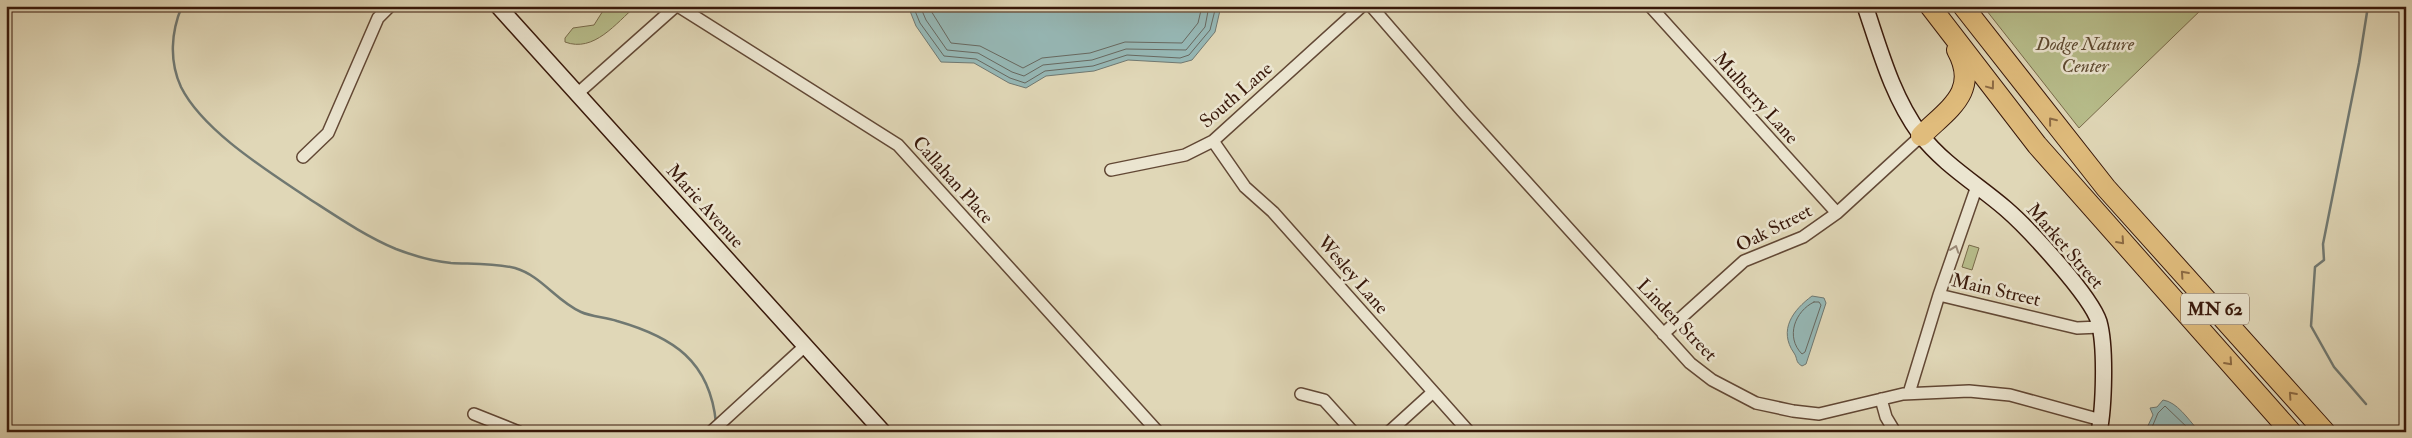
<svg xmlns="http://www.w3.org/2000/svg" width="2412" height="438" font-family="'IM FELL Double Pica',serif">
	<rect width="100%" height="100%" fill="#e0d7b7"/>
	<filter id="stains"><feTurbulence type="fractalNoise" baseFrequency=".004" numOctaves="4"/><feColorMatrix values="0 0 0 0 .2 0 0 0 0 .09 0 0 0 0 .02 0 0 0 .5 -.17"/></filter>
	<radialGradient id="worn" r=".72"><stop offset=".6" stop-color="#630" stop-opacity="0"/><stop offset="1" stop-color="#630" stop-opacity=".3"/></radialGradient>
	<!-- green -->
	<path fill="#b7bd8b" stroke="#786a4a" d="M606,6h30c-20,17 -42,47 -71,36v-4l8,-10 21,-3z
		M1983,6h222l-126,122z
		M1969,245l10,3 -7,22 -10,-3z"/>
	<!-- water -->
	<path fill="#96b8b6" stroke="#707871" d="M908,6h313l-6,26 -23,28 -11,3 -53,-3 -34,11 -48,5 -20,12 -17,-5 -35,-20 -33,-1 -25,-36z
		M1812,296l12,2 2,5 -20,61 -4,2c-7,-4 -4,-7 -8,-13 -16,-23 -1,-43 18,-57z
		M2163,400c14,2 25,19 34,29v3h-52l8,-17 -3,-7 7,-1z"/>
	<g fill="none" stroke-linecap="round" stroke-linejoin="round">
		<!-- shore -->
		<path stroke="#676860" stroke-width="1" d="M913,6l7,17 24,33 32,3 34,19 15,5 20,-12 48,-5 34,-11 53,3 9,-3 21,-25 6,-24
			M920,6l6,14 21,30 31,3 34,19 12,4 19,-11 49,-5 34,-11 60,1 19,-23 4,-21
			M928,6l23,37 29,3 43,22 19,-10 48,-5 35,-11 57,1 16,-20 4,-17
			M1814,302h5l2,3 -16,47 -3,2c-17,-17 -7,-43 12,-52z
			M2150,432l8,-19 7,-7 27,26"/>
		<!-- stream -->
		<path stroke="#707871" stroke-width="2.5" d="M182,6c-11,26 -13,55 -1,81 22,44 87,84 127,111 28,18 57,38 88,51 18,7 36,12 55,14 21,1 44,0 64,5 27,8 41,33 66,44 11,5 25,5 36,9 56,16 93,40 99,102
			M2366,404l-32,-37 -23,-41 4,-59 9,-7 -1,-16 36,-181 9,-57"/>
		<defs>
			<path id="street" d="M678,6l220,139 260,287
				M1371,6l91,105 228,252 22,17 44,23 37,8 26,3 84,-20 66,-3 41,4 91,25
				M1650,6l187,207
				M577,94l99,-88
				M1213,141l32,46 28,25 196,220
				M303,157l25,-24 50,-115 12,-12
				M1111,170l74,-15 28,-14 149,-135
				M1939,295l138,33 23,-1
				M1663,334l81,-73 59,-24 34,-24 84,-77
				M1909,393l30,-98 38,-109
				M1301,394l23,6 29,32
				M1881,399l5,18 9,15
				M474,414l45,18
				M711,432l94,-86
				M1389,432l44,-40"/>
			<path id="secondary" d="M498,6l385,426
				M1865,6c15,44 27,90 55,128 24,31 57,50 86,75 22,19 85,87 93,113 7,25 5,85 0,110"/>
			<path id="highway" d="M1930,6l107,139 254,287
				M1963,6l143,182 219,244
				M1921,136c27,-27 59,-44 36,-86"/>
		</defs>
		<!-- street casing -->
		<use href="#street" stroke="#624835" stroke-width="14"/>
		<!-- secondary casing -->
		<use href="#secondary" stroke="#38180a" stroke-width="18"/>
		<!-- highway casing -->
		<use href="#highway" stroke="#38180a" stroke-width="22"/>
		<!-- street -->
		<use href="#street" stroke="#ebe5d0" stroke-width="11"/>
		<!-- secondary -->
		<use href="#secondary" stroke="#ebe5d0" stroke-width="15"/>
		<!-- highway -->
		<use href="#highway" stroke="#e0bc7c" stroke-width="20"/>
	</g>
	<!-- one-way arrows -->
	<defs><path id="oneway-chevron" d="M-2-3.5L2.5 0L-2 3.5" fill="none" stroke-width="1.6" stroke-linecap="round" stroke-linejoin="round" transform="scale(1.25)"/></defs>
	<g stroke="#8c6a43">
		<use href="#oneway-chevron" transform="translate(1991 86) rotate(53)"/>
		<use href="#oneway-chevron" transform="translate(2052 121) rotate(-129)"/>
		<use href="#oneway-chevron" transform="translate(2121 241) rotate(48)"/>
		<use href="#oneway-chevron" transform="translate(2184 274) rotate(-132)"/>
		<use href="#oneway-chevron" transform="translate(2229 362) rotate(48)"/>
		<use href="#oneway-chevron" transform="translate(2292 395) rotate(-132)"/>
	</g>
	<use stroke="#9a8977" href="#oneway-chevron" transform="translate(1955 249) rotate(-71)"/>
	<g text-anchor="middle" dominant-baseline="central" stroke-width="5" stroke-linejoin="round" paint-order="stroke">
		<!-- shield labels -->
		<rect fill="#ebe5d0" stroke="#6e5645" stroke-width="1" x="2181" y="293.5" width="68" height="31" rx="4"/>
		<g font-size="18" font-weight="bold" fill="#38180a">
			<text x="2215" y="309">MN 62</text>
		</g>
		<!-- park labels -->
		<g font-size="19" font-style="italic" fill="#5e4a31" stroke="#ebe5d0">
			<text x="2085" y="44">Dodge Nature<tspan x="2085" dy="22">Center</tspan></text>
		</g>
		<!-- street labels -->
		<g font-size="19" fill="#38180a" stroke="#ebe5d0">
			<text transform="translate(1236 95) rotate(-41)">South Lane</text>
			<text transform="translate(1756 98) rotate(48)">Mulberry Lane</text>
			<text transform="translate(953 180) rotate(48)">Callahan Place</text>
			<text transform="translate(705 206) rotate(48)">Marie Avenue</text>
			<text transform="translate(1774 228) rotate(-27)">Oak Street</text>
			<text transform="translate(2065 246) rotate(49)">Market Street</text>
			<text transform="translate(1353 275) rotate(49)">Wesley Lane</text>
			<text transform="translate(1996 290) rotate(13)">Main Street</text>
			<text transform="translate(1677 320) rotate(46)">Linden Street</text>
		</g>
	</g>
	<!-- margin -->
	<rect width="2412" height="438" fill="none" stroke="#e0d7b7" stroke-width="25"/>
	<rect x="8" y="8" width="2397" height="423" fill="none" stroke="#38180a" stroke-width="2.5"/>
	<rect x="12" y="12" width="2387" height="413" fill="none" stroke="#38180a"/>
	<rect width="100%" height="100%" filter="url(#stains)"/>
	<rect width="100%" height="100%" fill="url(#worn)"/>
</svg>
